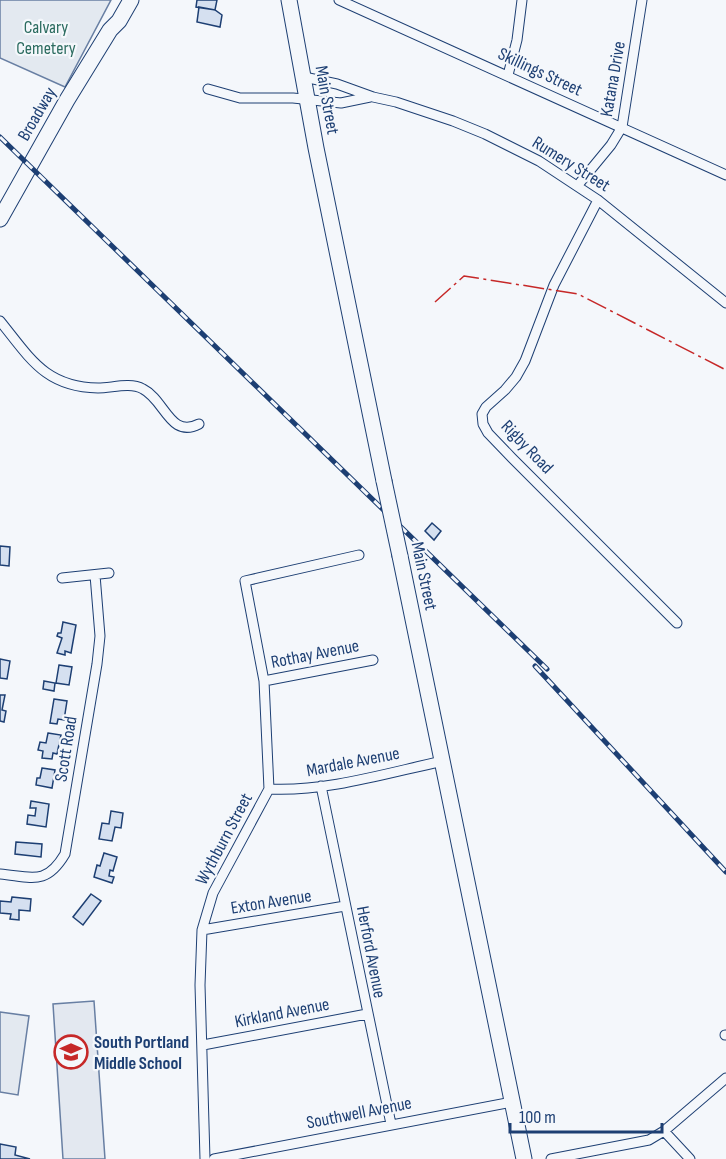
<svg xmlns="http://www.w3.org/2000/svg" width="726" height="1159" font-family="'Sofia Sans Condensed',sans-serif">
	<rect width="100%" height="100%" fill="#f4f7fb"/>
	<!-- green -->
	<path fill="#e3e9f0" stroke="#687fa3" stroke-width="1.5" d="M0,0h111l-46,87 -65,-29z
		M0,1012l29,4 -11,79 -18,-3z"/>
	<!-- parking -->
	<path fill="#e3e8f0" stroke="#687fa3" stroke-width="1.5" d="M94,1001l11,158h-42l-10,-155z"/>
	<!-- building -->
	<path fill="#d5e0f0" stroke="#1d3f73" stroke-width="1.5" d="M197,0h20l-2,10 -19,-3z
		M199,7l16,3 7,5 -2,12 -23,-5z
		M432,523l9,8 -7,9 -9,-9z
		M0,546l10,1 -1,19 -9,-1z
		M63,622l13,3 -5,28 -6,-2v4l-8,-2 5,-15 -5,-2 1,-3h3z
		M0,659l10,2 -3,18 -7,-1z
		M59,665l13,2 -3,18 -13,-2z
		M44,681l11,2 -1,8 -11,-2z
		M0,695h5l-3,15 4,1 -2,11 -4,-1z
		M54,699l13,2 -3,19 -6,-1 -1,5 -7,-1z
		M48,733l13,2 -4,19 -4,-1 -1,6 -10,-1 1,-7 -5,-1 2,-8 6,1z
		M42,768l13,2 -3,18 -16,-3 1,-7h3z
		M31,801l18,3 -3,23 -19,-3 1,-9 7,1 1,-8h-6z
		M111,811l12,2 -2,15 -6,-1 -3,14 -13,-2 3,-16 7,1z
		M16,842l26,2 -1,13 -26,-3z
		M104,853l13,4 -4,14 -3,-1 -1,6 5,1 -2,6 -18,-6 3,-12 3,1z
		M91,894l10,7 -18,24 -10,-8z
		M12,897l19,2 -1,12 -11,-1v10l-9,-1 1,-5 -11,-1v-12l11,1z
		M0,1144l16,3 -1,8 15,4h-30z"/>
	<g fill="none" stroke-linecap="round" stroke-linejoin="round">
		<defs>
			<path id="minor" d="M339,0l387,175
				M508,75l9,-35 5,-40
				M304,77l33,7 36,13 23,5 57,19 32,13 54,27 59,39 128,103
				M208,89l32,9h53l48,5 29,-6
				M578,185l33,-40 11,-18 20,-127
				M598,200l-44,85 -29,76 -9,16 -11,13 -19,17 -4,7 1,10 5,9 24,25 165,165
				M0,321c30,37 45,66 98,67 14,0 32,-6 45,1 22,11 27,50 56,35
				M62,578l47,-5
				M264,681l109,-21
				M321,786l70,338
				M269,789c57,3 118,-16 174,-28
				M0,874c32,3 46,12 65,-20l32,-190 3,-28 -5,-61
				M202,930l143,-24
				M725,1035h1
				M203,1045l164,-31
				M664,1131l26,28
				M205,1159l-5,-174 2,-55 11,-37 56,-104 -5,-108 -19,-100 114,-26
				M214,1159l298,-57
				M551,1159l98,-19 15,-9 62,-53"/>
			<path id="primary" d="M289,0l27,148 68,333
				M0,219l67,-119 43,-70 9,-9 12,-21
				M400,556l124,603"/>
		</defs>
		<!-- minor casing -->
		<use href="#minor" stroke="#1d3f73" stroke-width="11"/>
		<!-- primary casing -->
		<use href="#primary" stroke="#1d3f73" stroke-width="17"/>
		<!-- minor -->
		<use href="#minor" stroke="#f4f7fb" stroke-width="9"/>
		<!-- primary -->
		<use href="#primary" stroke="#f4f7fb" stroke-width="15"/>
		<defs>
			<path id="rail" d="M0,137l547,532
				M535,666l191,206"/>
		</defs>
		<!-- rail casing -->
		<use href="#rail" stroke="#1d3f73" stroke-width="5"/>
		<!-- rail -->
		<use href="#rail" stroke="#f4f7fb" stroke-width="3" stroke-dasharray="9" stroke-linecap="butt"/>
		<defs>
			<path id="primary-bridge" d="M384,481l16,75"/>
		</defs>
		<!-- primary-bridge casing -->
		<use href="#primary-bridge" stroke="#1d3f73" stroke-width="17" stroke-linecap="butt"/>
		<!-- primary-bridge -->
		<use href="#primary-bridge" stroke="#f4f7fb" stroke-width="15"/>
		<!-- power -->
		<path stroke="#c62828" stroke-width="1.5" stroke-dasharray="21 4.5 3 4.5" stroke-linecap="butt" d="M435,302l29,-26 114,18 148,76"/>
	</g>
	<!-- icons -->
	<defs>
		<symbol id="school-ring" viewBox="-11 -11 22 22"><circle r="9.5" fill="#f4f7fb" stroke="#c62828" stroke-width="1.5"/><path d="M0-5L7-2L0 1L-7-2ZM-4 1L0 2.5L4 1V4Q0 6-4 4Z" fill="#c62828"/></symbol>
	</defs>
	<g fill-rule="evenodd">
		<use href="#school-ring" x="52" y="1033" width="38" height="38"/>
	</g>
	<g text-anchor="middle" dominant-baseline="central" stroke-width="4.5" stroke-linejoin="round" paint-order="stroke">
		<!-- park labels -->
		<g font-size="18" fill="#2c6c60" stroke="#f4f7fb">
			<text x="46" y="27">Calvary<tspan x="46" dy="21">Cemetery</tspan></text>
		</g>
		<!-- street labels -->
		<g font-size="18" fill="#1d3f73" stroke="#f4f7fb">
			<text transform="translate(540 72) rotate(25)">Skillings Street</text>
			<text transform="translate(613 79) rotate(-80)">Katana Drive</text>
			<text transform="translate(327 100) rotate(80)">Main Street</text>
			<text transform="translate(37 114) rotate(-60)">Broadway</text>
			<text transform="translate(571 164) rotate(32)">Rumery Street</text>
			<text transform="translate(527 447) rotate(46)">Rigby Road</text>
			<text transform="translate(424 576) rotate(78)">Main Street</text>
			<text transform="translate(315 654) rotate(-11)">Rothay Avenue</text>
			<text transform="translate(66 749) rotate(-81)">Scott Road</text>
			<text transform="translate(353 762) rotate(-11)">Mardale Avenue</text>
			<text transform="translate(224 839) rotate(-62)">Wythburn Street</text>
			<text transform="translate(271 902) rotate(-9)">Exton Avenue</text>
			<text transform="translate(371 952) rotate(79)">Herford Avenue</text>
			<text transform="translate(282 1013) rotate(-11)">Kirkland Avenue</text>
			<text transform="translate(359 1113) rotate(-11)">Southwell Avenue</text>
		</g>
		<!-- poi labels -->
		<g font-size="18" font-weight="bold" fill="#1d3f73" stroke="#f4f7fb" text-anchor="start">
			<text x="94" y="1042">South Portland<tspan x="94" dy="21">Middle School</tspan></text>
		</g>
	</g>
	<!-- scale -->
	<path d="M510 1123v9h152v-9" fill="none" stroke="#1d3f73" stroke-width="3"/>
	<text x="519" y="1123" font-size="18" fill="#1d3f73" stroke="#f4f7fb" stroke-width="4.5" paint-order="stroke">100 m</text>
</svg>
